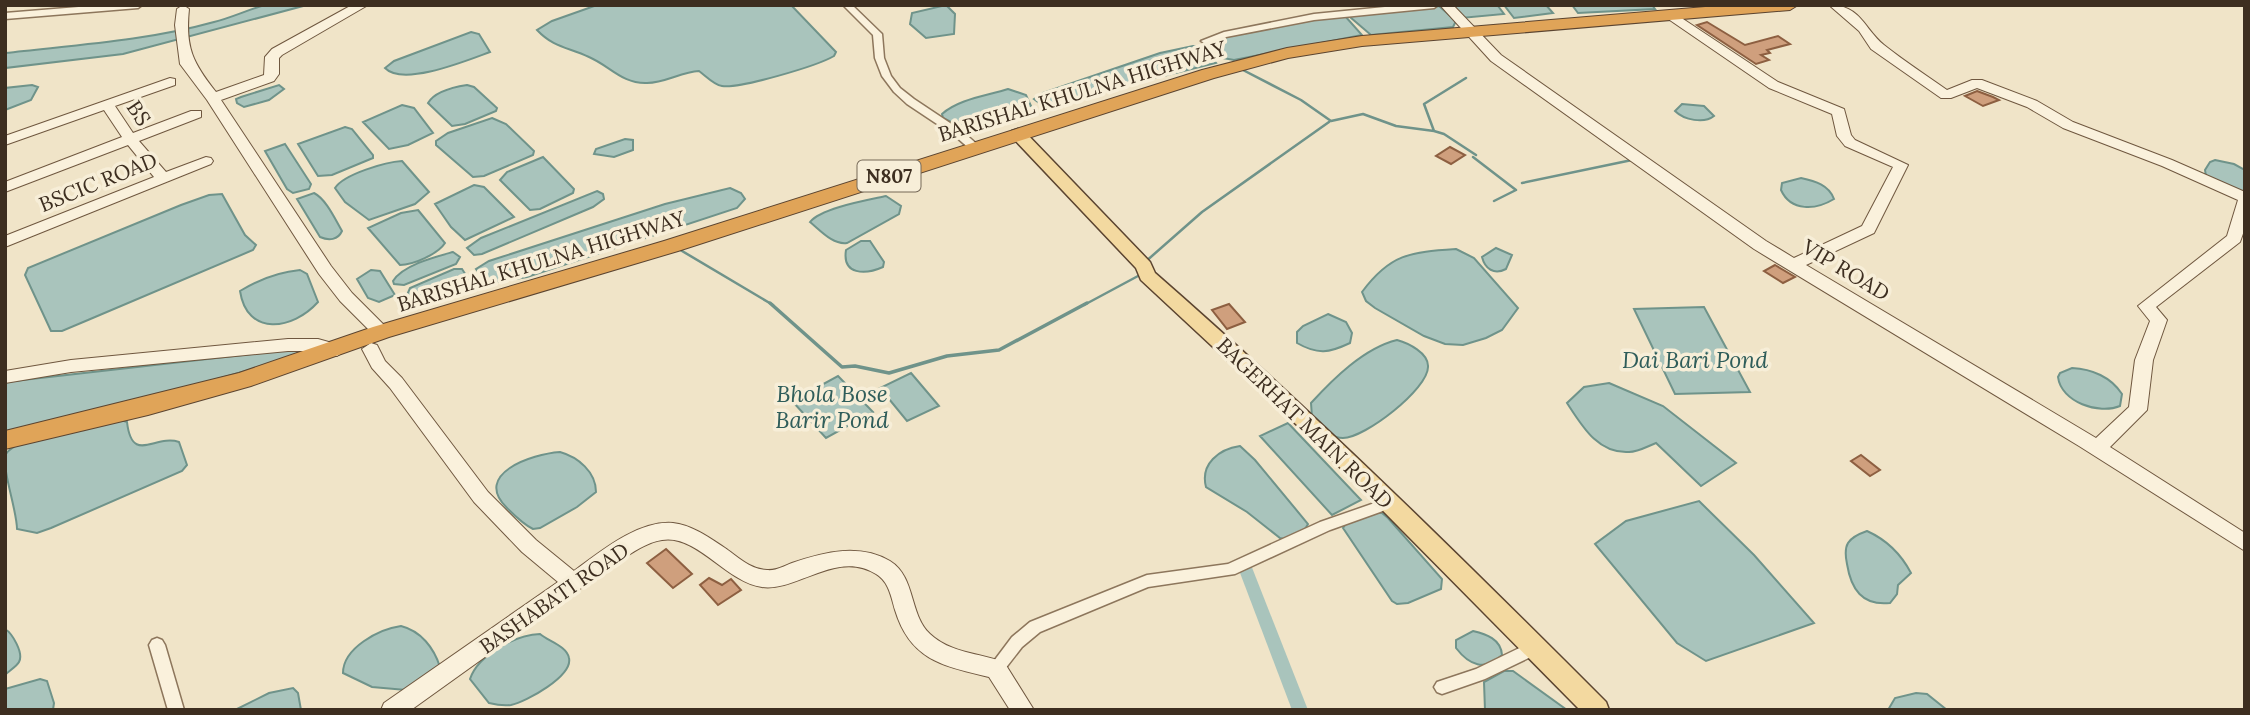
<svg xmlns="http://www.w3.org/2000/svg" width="2250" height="715" font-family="Lora,serif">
	<rect width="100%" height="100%" fill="#f0e4c8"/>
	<!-- water -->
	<path fill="#a9c4bc" stroke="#6f938a" stroke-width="2" d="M265,5h42l-184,49 -118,14v-15c69,-8 141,-12 209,-31 17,-4 33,-12 51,-17z
		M597,5h194l45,47 -2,4c-17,10 -95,33 -112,30 -8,-1 -16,-10 -23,-15 -18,1 -34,12 -52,12 -25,1 -37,-17 -58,-26 -21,-10 -35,-9 -52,-27l15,-9z
		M946,5l9,9 -1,20 -28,4 -16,-14 2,-11z
		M1504,5h42l7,8 -39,5z
		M1572,5h80l3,4 -77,4z
		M1439,6l17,15 -3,6 -82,8 -21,-18v-3z
		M1452,6h46l6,8 -43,4z
		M1340,15l5,1 17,19 -128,25 -11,-2 -10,-12 16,-10z
		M471,32l8,2 11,18c-22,8 -87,35 -105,16l9,-7z
		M1193,46l10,1 13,16 -173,43 -9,-7 9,-6 117,-40z
		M32,85l6,2 -7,13 -26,10v-22z
		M279,85l5,4 -15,11 -25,7 -7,-4 -1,-4 5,-2z
		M467,85l7,2 23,21 -1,3 -31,13 -13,2 -24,-23c7,-12 26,-16 39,-18z
		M1008,89l18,6 5,11 -66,23 -22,-11 -1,-4c17,-15 44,-18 66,-25z
		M1682,104l22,2 10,10c-10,8 -30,4 -39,-5z
		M402,105l12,3 19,25 -25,12 -19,4 -26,-27z
		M492,118l14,6 28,27 -1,4 -49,21 -11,1 -37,-32v-4l12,-8z
		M345,127l7,2 21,26v3l-41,17 -14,1 -20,-32z
		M625,139l8,1v10l-19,7 -20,-3 2,-5z
		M285,144l26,40 -2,5 -16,4 -6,-4 -22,-38z
		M543,157l31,32 -1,4 -33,16 -10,1 -30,-30 7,-8z
		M2215,160l19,4 11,6v28l-39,-22 -1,-6 5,-8z
		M402,161l27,31 -14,12 -46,16 -24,-18 -10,-14c9,-14 51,-26 67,-27z
		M1801,178c14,3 28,7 33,21 -18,11 -43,13 -53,-9l1,-7z
		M474,185l10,2 30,30 -49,23 -14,-13 -16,-23z
		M730,188l11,5 4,6 -8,9 -210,69 -36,6 -6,-2 -9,-12 13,-8 176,-57z
		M597,191l6,3 1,5 -11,8 -111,47 -8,1 -7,-7 14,-10z
		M314,193c12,6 21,26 28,38 -4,9 -13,10 -22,6l-23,-38z
		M222,194l23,41 11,10 -3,5 -165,70 -26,11h-11l-26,-56 3,-7 153,-63 28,-10z
		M886,196l15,10 -2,8 -52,29c-14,2 -26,-12 -37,-21 11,-14 58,-22 76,-26z
		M418,210l27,33c-7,11 -32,22 -45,22l-32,-37 33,-15z
		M861,241h9l14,21 -1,5c-18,8 -41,8 -37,-17z
		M1496,248l16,7 -6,14c-12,6 -21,0 -24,-12z
		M1456,249l18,9 44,50 -16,22 -16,8 -23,7 -18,-1 -21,-8 -49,-28 -9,-7 -4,-9c28,-38 48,-40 94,-43z
		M453,252l7,5 -4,7 -52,21 -10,-1 -1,-3c10,-16 42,-24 60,-29z
		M454,269h8l9,14 -3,7 -46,14h-11l-4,-9 3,-7z
		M300,270l7,4 11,28c-25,28 -71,35 -78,-11 18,-11 39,-19 60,-21z
		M371,270l9,1 15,24 -16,7 -11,-4 -11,-19z
		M1704,307l46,85 -75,2 -41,-85z
		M1328,314l18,8 6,11 -2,10c-21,10 -32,12 -53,0v-11l6,-6z
		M1397,340c11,3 32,13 31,27 0,22 -63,71 -85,71 -13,0 -22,-12 -31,-21l-1,-14c22,-24 53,-55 86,-63z
		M296,349l2,5 -6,4 -89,25 -198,49v-50z
		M2072,368c20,1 39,9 50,26l-2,12c-21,9 -59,-4 -62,-29l2,-4z
		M911,373l28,33 -32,15 -27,-33z
		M838,376l35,36 -47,26 -34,-37z
		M1609,383l54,23 73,57 -35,23 -45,-43c-8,3 -18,9 -27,9 -31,2 -47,-26 -62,-49l17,-16z
		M121,420l6,2c5,43 28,12 52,20l8,23 -5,6 -131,57 -14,5 -20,-4c0,-18 -15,-60 -12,-73 2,-6 7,-8 12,-11z
		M1288,423l73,77 -29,15 -72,-79z
		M1240,446l15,14 53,64 -7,12 -13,4 -8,-2 -33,-26 -41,-25c-6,-23 13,-38 34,-41z
		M560,452c18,5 36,20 36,40l-19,15 -37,21 -7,1c-10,-5 -18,-13 -26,-21 -35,-34 25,-54 53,-56z
		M1699,501l55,54 60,68 -108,38 -29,-18 -82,-99 31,-23z
		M1374,512l8,1 6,5 54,61 -1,10 -33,14 -11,1 -5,-3 -49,-73 4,-6z
		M1867,531c20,9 34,23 44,42l-13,12 -1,9 -7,9c-28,3 -39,-14 -43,-39 -4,-19 0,-26 20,-33z
		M401,626c20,5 33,22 39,41l-34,23 -34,-3 -29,-14c0,-25 36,-44 58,-47z
		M5,629c7,4 19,24 14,33 -2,4 -10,9 -14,13z
		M1473,631c13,3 28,8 29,24 -17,17 -33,10 -46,-7v-8z
		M540,634c8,7 27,12 29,24 4,18 -43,44 -58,47 -7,1 -14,0 -22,-2l-19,-24c8,-24 45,-44 70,-45z
		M1504,671h9l54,39h-82l-1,-28z
		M40,679l7,2 7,22 -1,7h-48v-21z
		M293,688l5,5 3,17h-66l34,-17z
		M1916,693l11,1 20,16h-59l7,-12z"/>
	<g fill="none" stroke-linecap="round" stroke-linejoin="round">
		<!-- stream-far1 -->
		<path stroke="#6f938a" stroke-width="2.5" d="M1241,69l60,31 30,21 32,-7 33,12 38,5 -10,-27 42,-26
			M1434,131l10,3 32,21
			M1473,157l43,33 -22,11
			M1522,183l110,-23
			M677,248l96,57
			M1144,263l58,-51 127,-90
			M1084,305l54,-29"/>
		<!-- stream -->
		<path stroke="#6f938a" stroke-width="3.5" d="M770,303l72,64 13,-1 34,7 58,-17 52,-6 88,-47"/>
		<!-- canal -->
		<path fill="#a9c4bc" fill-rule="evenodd" d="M1244,559l5,2 2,4 57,145h-16l-55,-145 2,-4z"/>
	</g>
	<!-- building -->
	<path fill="#cf9f7d" stroke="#8d5f41" stroke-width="2" d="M1707,22l38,23 33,-9 12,8 -23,6 3,3 -9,2 8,5 -13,4 -59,-39z
		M1977,91l16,6 6,3 -16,6 -18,-10z
		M1450,147l15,8 -14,9 -15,-8z
		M1775,265l20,12 -12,6 -19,-12z
		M1229,304l16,18 -18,7 -15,-19z
		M1861,455l19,15 -10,6 -19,-15z
		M666,549l26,25 -19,14 -26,-25z
		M709,578l13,7 9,-6 10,11 -23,15 -18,-20z"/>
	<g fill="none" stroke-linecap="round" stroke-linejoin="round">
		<defs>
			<path id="street" d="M103,5h39l-4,3 -133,11v-6z
				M843,5h9l30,29 2,24 7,18 9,12 14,11 48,32 17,15v4h-8l-16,-14 -48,-32 -13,-12 -12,-16 -7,-18 -2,-23z
				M1405,5h33l-4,3 -120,12 -88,17 -20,7 -5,-3 23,-9 90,-18z
				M1389,498l5,1 2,4 -2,4 -64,23 -95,44 -87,13 -108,45 -18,15 -21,27 -5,2 -5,-2 -3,-5 24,-32 18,-15 117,-47 81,-11 92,-42z
				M157,638l5,2 3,5 19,65h-16l-19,-65 3,-5z
				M1536,640l5,2 3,5 -3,5 -56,27 -43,15 -5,-2 -3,-5 3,-5 39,-13z"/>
			<path id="secondary" d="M183,5l6,4c-4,39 4,54 27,83l48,-17 1,-18 7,-8 80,-44h16l-86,50 -3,3v16l-5,7 -53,19 110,166 21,27 35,35 3,4 -3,4h-12l-35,-35 -21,-27 -112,-174 -27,-36 -5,-39 2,-16z
				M1440,5h13l48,50 265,186 28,17 68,-32 31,-59 -48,-21 -8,-10 -5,-22 -63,-26 -108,-74 2,-3h8l107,71 66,27 7,26 4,5 53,25 -34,68 -68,32 290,173 33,-31 6,-47 15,-39 -12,-15 89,-70 11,-36 -76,-34 -99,-38 -36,-21 -50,-19 -26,10h-10l-70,-49 -12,-18 -30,-26c32,0 35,24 55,40 20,16 42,30 63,45l25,-10h10l55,21 36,21 99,38 73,32v36l-5,14 -84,65 11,13 -14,40 -6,50 -37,37 135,86v18l-166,-105 -325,-197 -263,-188z
				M170,78l5,1v6l-60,21 18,27 58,-22h10v6l-62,24 27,31 40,-15 5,1 2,3 -2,3 -206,83v-11l149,-59 -26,-32 -123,47v-10l117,-45 -18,-27 -99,35v-9z
				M288,339h30l25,7 3,4 -9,6 -19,-5h-30l-217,21 -66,11v-12l66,-11z
				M371,343l6,2 8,16 17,17 86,114 48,48 38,31c26,-19 64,-51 99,-48 19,2 37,15 52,25 13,9 26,22 42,22 9,1 17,-4 25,-7 32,-11 67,-20 98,-2 26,16 19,54 40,73 20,19 49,19 74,28l30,48h-24l-21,-33c-46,-11 -79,-17 -94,-67 -4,-14 -6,-28 -19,-36 -39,-25 -79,18 -114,13 -36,-5 -65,-53 -100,-47 -15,2 -30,13 -43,21l-208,149h-30l3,-7 174,-121 -36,-30 -48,-50 -84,-114 -18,-20 -10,-19z"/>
			<path id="primary" d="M1018,129l6,2 126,131 5,11c157,137 304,282 451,429l3,8h-29l-268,-271 -171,-159 -5,-12 -124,-131 -2,-3 2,-3z"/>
			<path id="highway" d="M1729,5h69l-8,5 -428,36 -74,12 -74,20 -536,173 -289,86 -138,49 -103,29 -143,34v-18l234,-58 134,-46 291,-86 538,-171 85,-22 75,-12z"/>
		</defs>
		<!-- street casing -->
		<use href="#street" stroke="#8d765c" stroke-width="3"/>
		<!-- secondary casing -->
		<use href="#secondary" stroke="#6f573f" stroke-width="2"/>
		<!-- primary casing -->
		<use href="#primary" stroke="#5b4430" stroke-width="3"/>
		<!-- highway casing -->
		<use href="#highway" stroke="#5b4430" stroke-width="2"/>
		<!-- street -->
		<use href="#street" fill="#faf1dc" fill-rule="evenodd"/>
		<!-- secondary -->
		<use href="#secondary" fill="#faf1dc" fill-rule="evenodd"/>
		<!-- primary -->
		<use href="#primary" fill="#f3d9a0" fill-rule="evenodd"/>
		<!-- highway -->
		<use href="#highway" fill="#e0a458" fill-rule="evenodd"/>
	</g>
	<g text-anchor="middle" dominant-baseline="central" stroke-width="7" stroke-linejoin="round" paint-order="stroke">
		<!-- shield labels -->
		<rect fill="#f7eed8" stroke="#756857" stroke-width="2" x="857.5" y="160.5" width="63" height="31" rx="5"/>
		<g font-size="19" font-weight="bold" fill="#3d2e20">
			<text x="889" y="176">N807</text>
		</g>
		<!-- street labels -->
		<g font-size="21" fill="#3d2e20" stroke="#f7eed8">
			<text transform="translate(1082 91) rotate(-17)">BARISHAL KHULNA HIGHWAY</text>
			<text transform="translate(139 113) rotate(56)">BS</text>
			<text transform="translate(98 182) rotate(-22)">BSCIC ROAD</text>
			<text transform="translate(541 261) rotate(-17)">BARISHAL KHULNA HIGHWAY</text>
			<text transform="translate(1846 270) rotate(31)">VIP ROAD</text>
			<text transform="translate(1305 423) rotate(44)">BAGERHAT MAIN ROAD</text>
			<text transform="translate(554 598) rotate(-35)">BASHABATI ROAD</text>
		</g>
		<!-- water labels -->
		<g font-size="23" font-style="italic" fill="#2f5d5a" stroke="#f7eed8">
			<text x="1695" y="359">Dai Bari Pond</text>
			<text x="832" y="393">Bhola Bose<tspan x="832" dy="26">Barir Pond</tspan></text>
		</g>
	</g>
	<!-- border -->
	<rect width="2250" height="715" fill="none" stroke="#3d2e20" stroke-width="14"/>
</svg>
